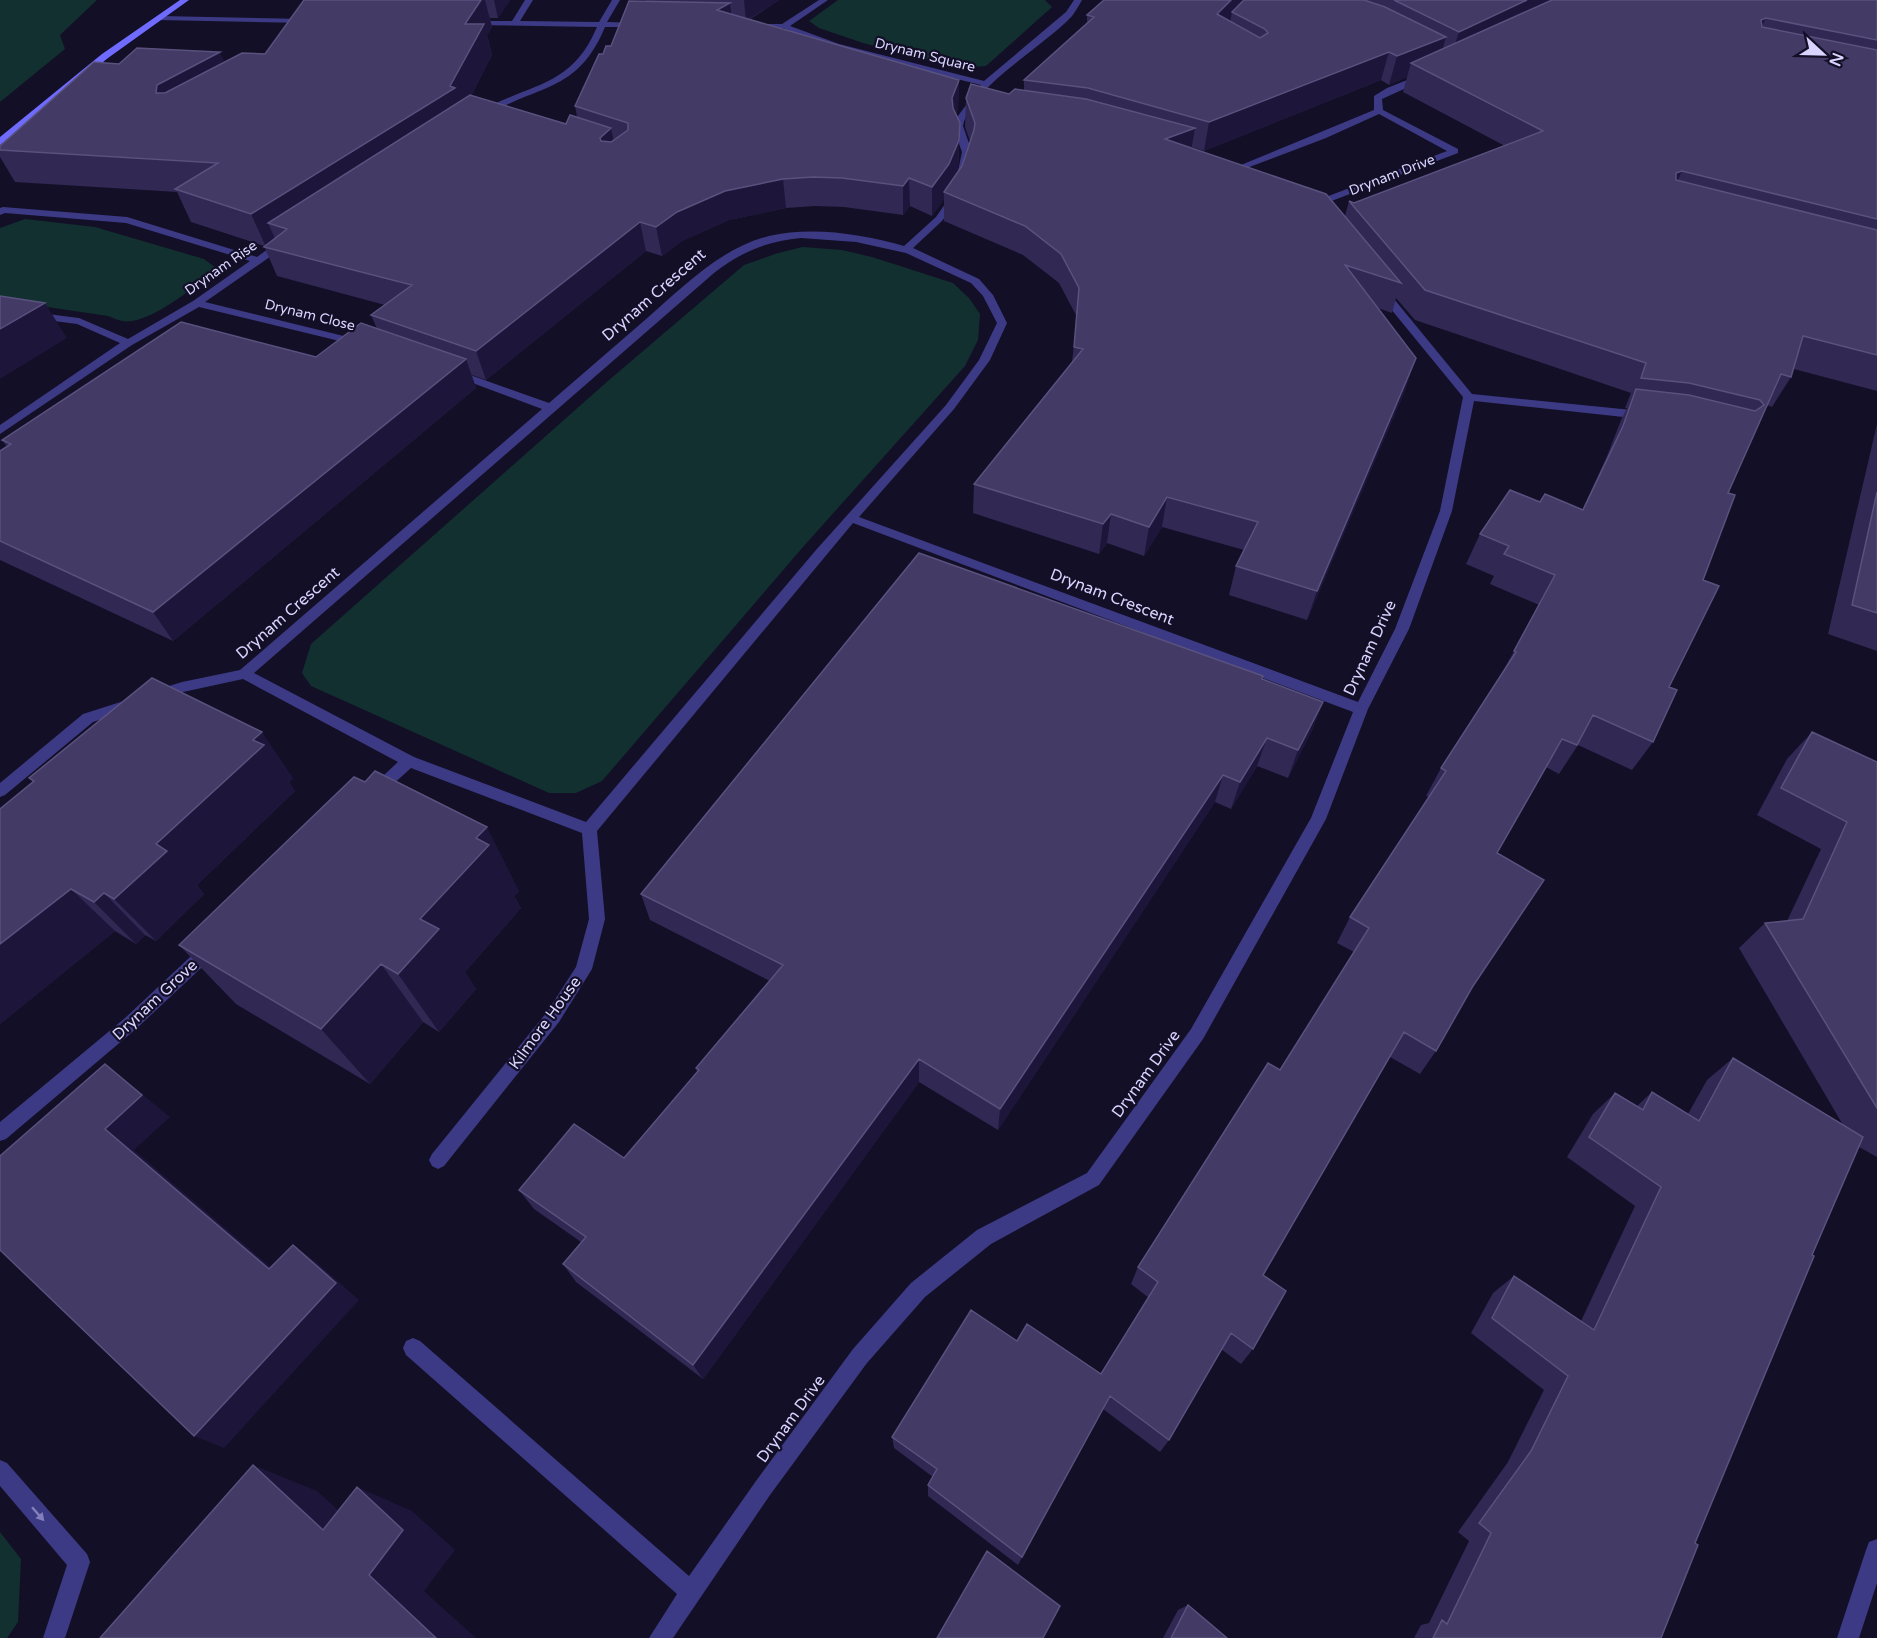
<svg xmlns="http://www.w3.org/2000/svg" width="1877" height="1638" font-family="'Varela Round',sans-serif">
	<rect width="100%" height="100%" fill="#130f26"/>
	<!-- green -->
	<path fill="#12302f" d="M0,0h97l-37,35 5,14 -65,53z
		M838,0h207l7,7 -66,59 -26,2 -97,-25 -44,-15 -10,-7z
		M25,219l70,8 109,32 12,9c-19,17 -67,58 -94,53 -4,-1 -9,-3 -14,-5l-108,-16v-72z
		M803,247l39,3 30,7 81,26 16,15 11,16 -2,26 -13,26 -162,181 -201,234 -26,12h-27l-238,-107 -9,-13 9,-29 298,-264 135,-115 34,-12z
		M0,1532l21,27 -3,63 -11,16h-7z"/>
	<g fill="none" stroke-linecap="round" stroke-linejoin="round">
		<!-- street -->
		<path fill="#3d3a85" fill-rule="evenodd" d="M525,0h8l-13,21 79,1 13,-22h8l-13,22 33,1 4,2 -4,2h-35c-27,65 -65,57 -118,88h-6v-4c51,-29 90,-23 116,-84l-125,-2 -4,-2 4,-2h40z
			M819,0h9l-38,26 49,18 145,37 82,-69 8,-12h8c-3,5 -6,11 -10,16 -27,30 -102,71 -109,110l9,26 -4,19 -5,3 -5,-3 4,-19 -8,-22 1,-10 26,-35 -148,-37 -50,-20h-32l-4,-2 4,-2h31z
			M161,16l146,3 4,2 -4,2 -149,-3v-4z
			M1425,73l4,3 -1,2 -46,21 1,11 75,39v4l-145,55 -5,-3 2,-2 137,-52 -68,-37 -53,24 -82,31 -8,-2 138,-57v-14l13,-8z
			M955,193l5,3 -18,25 -29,27 66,31 14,16 14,28 -17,37 -36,49 -95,108 499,185 37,-73 45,-118 23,-114 -86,-105v-4h8l87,106 170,17 6,4 -6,4 -168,-18 -22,110 -43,118 -41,80 -42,110 -123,220 -104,146 -108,59 -66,53 -58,66 -97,132 -97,143h-24l28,-44 -271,-239 -3,-7 3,-7 7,-3 7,3 269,235 67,-95 97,-132 58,-66 66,-53 110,-57 104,-144 120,-211 42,-106 -500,-189 -256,308 8,88 -13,50 -33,53 -115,144 -6,3 -6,-3 -3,-6 3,-6 115,-142 29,-45 13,-48 -7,-86 -171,-65 -31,28h-10l-2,-4 2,-4 28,-26 -155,-83 -60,13 -28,9 -7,-5 2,-4 32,-10 58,-12 302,-261 -91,-34v-4h8l90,32c32,-28 64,-55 96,-83 37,-32 75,-72 124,-84 43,-10 93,-2 135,10l32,-29 16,-23zM801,238l55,4 50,11 65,30 12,13 14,27 -18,37 -33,45 -130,145 -230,272 -172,-65 -160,-84 460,-400c27,-21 53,-32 87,-35z
			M3,207l124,10 130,40 22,-16h8v4l-82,57 159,39 1,2 -5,3 -161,-39 -67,38 -132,89v-9l120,-82 -43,-19 -77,-10v-6l79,10 49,21 65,-38 57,-40 -124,-38 -121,-10 -5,2v-7z
			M130,699l7,5 -2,4 -42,14 -88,73 -5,2v-14l83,-69z
			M210,942l6,2 2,5 -2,5 -79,74 -131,111 -6,2v-19l125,-104 79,-74z
			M0,1460l7,3 80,91 3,8 -25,76h-22l24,-73 -67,-79z
			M1877,1539v44l-18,55h-22l29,-88 3,-8z"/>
		<!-- secondary -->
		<path fill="#6f6bff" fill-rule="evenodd" d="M180,0h9l-81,58 -108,87v-8l102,-83z"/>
	</g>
	<!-- wall -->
	<path fill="#312854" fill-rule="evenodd" d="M304,0h206l-12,18h-8l2,9 -5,8 5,20 -21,41 95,28 11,-7 -2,-11 28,-52 8,-8 35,-44 -1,-2h134l-30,20 210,60 -1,28 -2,7 3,37 -1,16 -3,9 7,-11 8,-25 -5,-14 1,-29 43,-4 15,-4v-10l63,-57v-8l17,-15h773v391l-83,-22 -3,8 -19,30 -5,-2 -39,88 -25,87 -34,107 -16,55 -21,28 -54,-25 -19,29 -13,-7 -49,86 -24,133 -37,65 -16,23 -30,-17 -127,218 -10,74 -12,15 -20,-15 -52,91 -9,12 -57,-43 -85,156 -90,-69v-11l5,-8 -39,-29 -2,-11 125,-96 84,33 48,-76 -18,-14 7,-17 142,-197 74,-118 -17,-9 13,-26 79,-120 -3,-1 15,-28 61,-95 37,-68 -49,-21 4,-8 -28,-12 14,-30 60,-32 42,8 25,-54 14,-36 6,-12h-2l6,-15 -216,-73 -19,-22 -4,15 -14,-5 28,80 -99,232 -78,-25 7,-29 8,-16 -82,-23 -18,29 -37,-13 -8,11 -126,-41 1,-29 98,-122 5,-45 -18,-34 -36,-28 -79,-34v-22l-12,17 -22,-10 -7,9 -59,-8 -29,-1 -29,2 -57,12 -47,21 -20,15 -16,-5 -160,129 -14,-5 4,13 -303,253 -173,-81v-109l7,-4 -5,-7 314,-83 61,-28 -6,-14 14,-10 -108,-29 -13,-30 -73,-24 -14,-30 -162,-10 -15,-25v-11l119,-82 106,-2 40,-8zM1407,77l-4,15 102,54 -151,57 -5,-2 -4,15 -154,-68 1,-1 12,4 177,-71 8,5z
		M1877,424v227l-49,-17z
		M1262,679l61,23 -11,28 -24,48 -31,-12 -26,43 -16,-7 -217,328 -79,-48 -216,297 -127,-97 -13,-18 18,-22 -47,-33 -15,-19 105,-32 73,-86 -1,-4 74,-87 -120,-61 -9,-26z
		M1812,732l65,30v395l-18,-10 -47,108 -117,288 -34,95h-247l7,-13 8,-2 40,-82 -11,-9 50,-70 36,-72 -73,-57 22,-40 21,-17 67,45 54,-115 -68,-49 26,-43 22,-21 22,13 15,-14 36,22 19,-34 26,-22 110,67 -104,-177 26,-25 22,-2 34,-72 -64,-34 30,-56z
		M29,778h264l-4,4 6,9 -98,94 7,9 -48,47 -11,-6 -9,9 -21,-13 -115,93v-215l33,-27z
		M519,891l-5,5 7,12 -56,64 11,17 -37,43 -16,-10 -53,62 -134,-80 -57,-59z
		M1188,1605l39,33h-64l15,-28z"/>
	<!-- shaded-wall -->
	<path fill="#1d163a" d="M481,0h4l7,27 -5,8 5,20 -30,58 -175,116 -19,-6 8,18 -10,6 -15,-33 199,-128 15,-62z
		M494,0h16l-12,18z
		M744,0h35l-33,21z
		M1231,0h22l-21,12 -2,11 -13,-9z
		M1527,0h28l-105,59 9,-27z
		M730,3l3,27 -16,-20z
		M1766,18l-14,28 9,-26z
		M1446,37l-8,28 -27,-2 -4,14 -18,8 8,-29z
		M220,52l14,31 -62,34 -16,-24 1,-8z
		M1389,52l-8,28 -177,71 5,-29z
		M959,80l-1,28 -6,18v-28z
		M960,123l-2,45 -9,25 -5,-1v7l-12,17v-29z
		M611,128l6,29 -11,10 -6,-29z
		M1195,128l-5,29 -25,-18z
		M1682,171l-14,30 8,-28z
		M909,178l1,28 -7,9v-29z
		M783,179l3,29 -57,12 -47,21 -20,15 -6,-29 21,-15 48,-21z
		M640,222l6,29 -160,129 -10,-29z
		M45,303l22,35 -67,41v-50z
		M1416,358l-10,30 -99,232 10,-29z
		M466,359l10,29 -303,253 -20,-29z
		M1167,497l-5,30 -18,29 5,-29z
		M1111,514l-4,29 -8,11 4,-30z
		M1323,702l-11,28 -24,48 10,-28z
		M262,732l31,46 -4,4 6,9 -98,94 7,9 -48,47 -42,-42 42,-55z
		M1267,738l-10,28 -26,43 9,-27z
		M1223,775l-8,27 -217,328 2,-21z
		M487,827l32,64 -5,5 7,12 -56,64 11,17 -37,43 -41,-58 22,-55 56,-81z
		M71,889l44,42 -115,93v-80z
		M104,893l41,42 -9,9 -42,-42z
		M381,964l42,58 -53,62 -49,-55z
		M919,1059v23l-216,297 -10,-14z
		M105,1064l65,53 -36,33 160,137 -25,-18 -164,-140z
		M293,1245l24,18 42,37 -135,148 -30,-12z
		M253,1465l64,26 65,59 -59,-20z
		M357,1487l55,24 43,39 -31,41 52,47h-40l-67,-63z"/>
	<!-- building -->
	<path fill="#433a66" stroke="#5a527e" stroke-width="1.5" d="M304,0h177l-16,24h19l-34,62 5,2 -204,126 -76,-25 43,-26 -218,-13v-4l94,-84 25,2 18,-16 83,4 -63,33 -1,8h9l77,-40 23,1z
		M1104,0h127l-14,14 43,24 8,-5 -3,-4 -33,-17 12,-12h120l21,7 61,30 -49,19 -8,-4 -180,70 -121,-34 -64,-8 70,-63 -7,-2z
		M1394,0h133l-68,32z
		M1552,0h325v40l-111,-22 -5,2 1,7 115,23v169l-195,-48 -6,2v7l201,50v125l-74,-19 -12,41 -10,-3 -53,119 7,2 -32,85 16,6 -50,101 8,3 -24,52 -60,-27 -16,30 -15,-6 -65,114 47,27 -71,106 -37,65 -32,-19 -141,243 23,16 -33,58 -22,-16 -62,107 -59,-44 -88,161 -94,-72 9,-16 -45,-32 79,-127 46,31 10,-17 74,50 57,-92 -20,-15 130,-204 12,7 89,-142 -19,-11 96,-146 -5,-3 75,-116 -2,-1 41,-76 -51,-21 5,-8 -29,-12 30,-44 30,12 5,-8 38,16 40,-84 13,-37 53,6 66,16 9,-6 -4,-5 -71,-17 -48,-5 5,-15 -221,-73 -76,-89 5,2 189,-72 -132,-68z
		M629,1l101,2 -13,7 242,70 -7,18 1,10 7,15 -1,17 -10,24 -17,23 -23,-9 -6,8 -61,-8 -29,-1 -30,2 -58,12 -48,21 -21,15 -16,-5 -164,129 -105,-36 41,-30 -148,-38 23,-18 -19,-6 202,-128 96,29 4,-9 41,13 -11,10 1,3 10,1 17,-12v-7l-53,-17 24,-52h4l3,-8h5z
		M971,84l38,10 6,-5 71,10 109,29 -30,11 161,55 75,89 -56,-18 71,93 -99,233 -81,-25 22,-44 -91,-25 -18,30 -38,-13 -8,10 -129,-40 109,-135 -9,-2 5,-59 -18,-34 -36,-28 -81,-34 18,-26 12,-36 1,-7 -9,-25z
		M0,296l45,7 -45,26z
		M181,322l135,35 45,-34 105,36 -313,253 -153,-71v-90l11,-7 -9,-4z
		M1877,492v121l-25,-8z
		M919,553l344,123 -1,3 61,23 -25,48 -31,-12 -27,44 -17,-7 -223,334 -81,-50 -226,306 -130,-101 23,-27 -67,-47 55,-66 50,34 75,-88 -3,-2 87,-103 -142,-71z
		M152,678l110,54 -9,8 11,5 -108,99 11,7 -53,48 -10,-6 -10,9 -23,-13 -71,55v-135l34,-28 -5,-3z
		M1812,732l65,30v346l-112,-185 38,-4 44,-97 -66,-34z
		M375,771l112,56 -11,11 13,7 -69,74 19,10 -41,45 -17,-10 -60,65 -142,-84 175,-168 11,5z
		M1733,1058l130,79 -51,118 2,1 -119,287 3,2 -37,93h-228l9,-18 5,4 44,-91 -12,-10 52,-72 37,-75 -76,-58 22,-42 80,54 67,-143 -72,-50 26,-44 28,17 9,-18 47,29z
		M105,1064l37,31 -37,34 164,140 24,-24 43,38 -142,153 -194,-186v-94z
		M253,1465l70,65 34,-43 46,43 -34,45 67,63h-336z
		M987,1551l73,55 -17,32h-106z
		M1188,1605l39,33h-56z"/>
	<!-- one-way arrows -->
	<defs><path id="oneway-solid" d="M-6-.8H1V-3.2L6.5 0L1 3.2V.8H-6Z" transform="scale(1.5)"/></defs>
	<use fill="#837fbc" href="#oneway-solid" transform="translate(38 1514) rotate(49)"/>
	<g text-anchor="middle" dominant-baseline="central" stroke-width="4.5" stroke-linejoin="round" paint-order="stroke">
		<!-- far-street labels -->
		<g font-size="14" fill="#d9d4ff" stroke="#130f26">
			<text transform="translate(925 55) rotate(14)">Drynam Square</text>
			<text transform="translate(1392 175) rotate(-21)">Drynam Drive</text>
			<text transform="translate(221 268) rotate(-35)">Drynam Rise</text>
			<text transform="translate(310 315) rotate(14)">Drynam Close</text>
		</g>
		<!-- street labels -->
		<g font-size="16" fill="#d9d4ff" stroke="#130f26">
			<text transform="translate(654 295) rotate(-41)">Drynam Crescent</text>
			<text transform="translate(1112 597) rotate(21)">Drynam Crescent</text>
			<text transform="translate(288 613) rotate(-41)">Drynam Crescent</text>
			<text transform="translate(1370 648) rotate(-65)">Drynam Drive</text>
			<text transform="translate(155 1000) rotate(-43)">Drynam Grove</text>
			<text transform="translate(545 1023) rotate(-54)">Kilmore House</text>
			<text transform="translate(1146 1074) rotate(-54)">Drynam Drive</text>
			<text transform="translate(791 1419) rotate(-54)">Drynam Drive</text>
		</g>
	</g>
	<!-- north arrow -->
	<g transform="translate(1823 54) rotate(112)" stroke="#130f26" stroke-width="4.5" paint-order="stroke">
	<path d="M0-4.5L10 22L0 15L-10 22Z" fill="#d9d4ff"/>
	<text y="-9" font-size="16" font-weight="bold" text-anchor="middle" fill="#d9d4ff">N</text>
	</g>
</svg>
